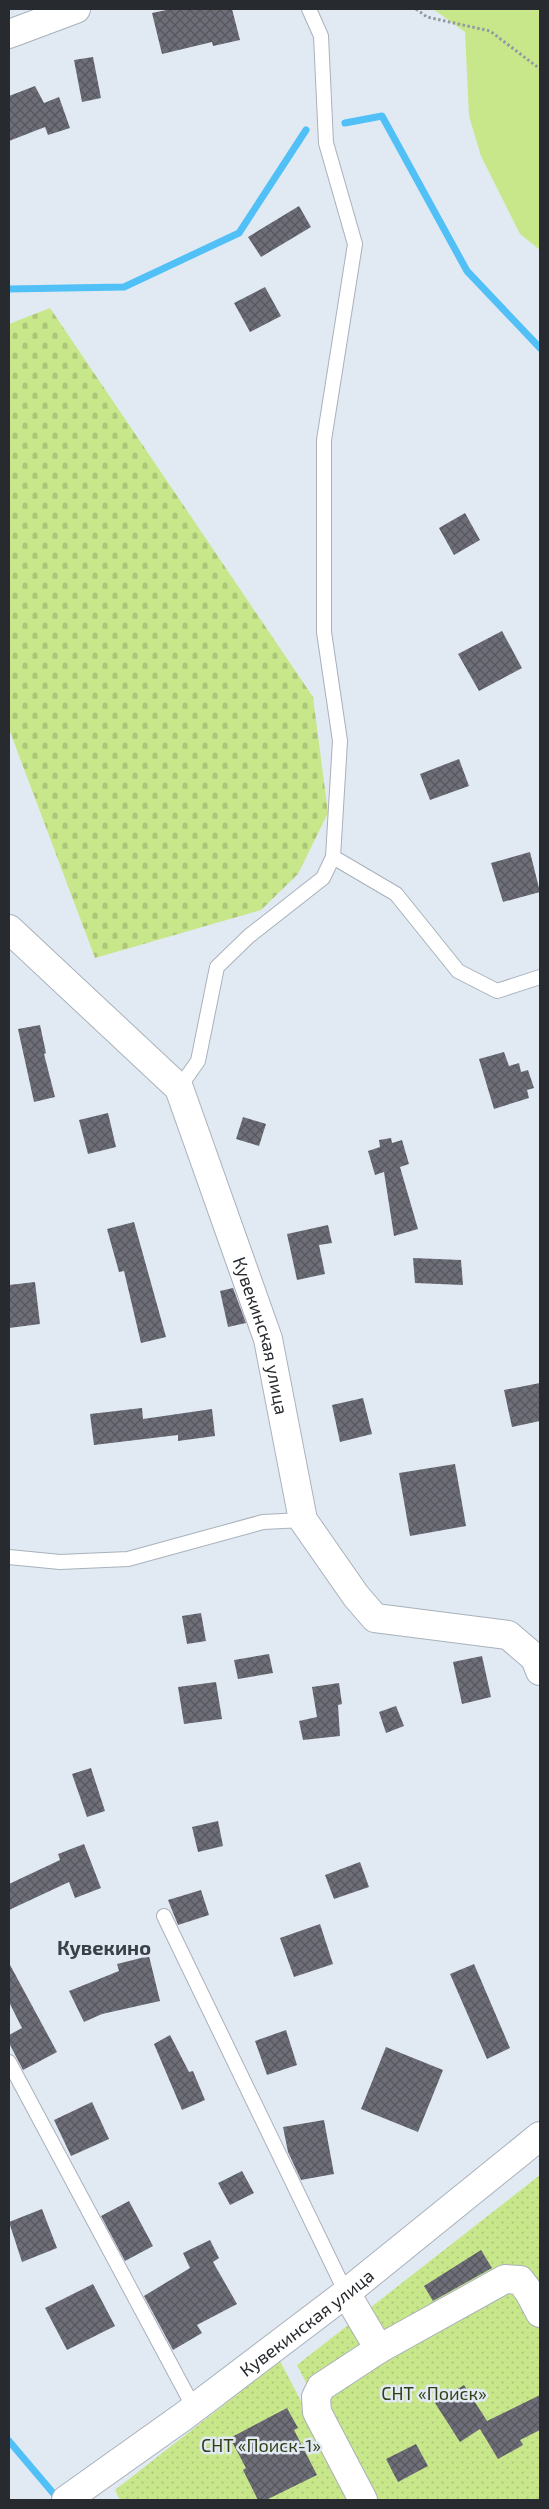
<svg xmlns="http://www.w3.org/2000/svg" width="549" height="2509" font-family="'Exo 2',sans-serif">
	<defs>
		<pattern id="cemetery-stones" width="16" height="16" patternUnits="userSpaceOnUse" patternTransform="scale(1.25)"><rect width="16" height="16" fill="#c8e78b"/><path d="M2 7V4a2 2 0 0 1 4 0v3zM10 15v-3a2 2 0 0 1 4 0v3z" fill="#acc678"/></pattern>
		<pattern id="garden-dots" width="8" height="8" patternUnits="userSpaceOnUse" patternTransform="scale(1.25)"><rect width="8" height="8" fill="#c8e78b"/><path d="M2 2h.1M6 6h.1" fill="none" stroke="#acc678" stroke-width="1.8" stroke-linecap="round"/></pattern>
		<pattern id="building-cross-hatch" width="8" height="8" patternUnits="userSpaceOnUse" patternTransform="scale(1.25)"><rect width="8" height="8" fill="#6e6e78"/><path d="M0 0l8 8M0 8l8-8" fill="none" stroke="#56565e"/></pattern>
	</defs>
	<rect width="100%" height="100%" fill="#e1eaf3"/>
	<!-- grass -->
	<path fill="#c8e78b" d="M433,9h107v241l-20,-16 -39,-78 -12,-40 -4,-84z"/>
	<!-- cemetery -->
	<path fill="url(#cemetery-stones)" d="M50,308l263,389 15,116 -30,61 -37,36 -166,48 -86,-229v-405z"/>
	<!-- garden -->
	<path fill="url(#garden-dots)" d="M540,2175v325h-174l-69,-135z
		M280,2361l73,139h-233l-5,-10z"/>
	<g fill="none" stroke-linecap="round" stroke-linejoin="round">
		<!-- stream -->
		<path stroke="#51c0f6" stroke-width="7" d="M345,123l37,-7 85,155 73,77
			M9,289l115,-2 115,-54 67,-103
			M9,2441l50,59"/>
	</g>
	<!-- building -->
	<path fill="url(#building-cross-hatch)" d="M171,9h61l8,31 -27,6 -1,-4 -50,12 -10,-41z
		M93,57l8,41 -19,4 -8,-42z
		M35,86l9,17 15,-6 11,31 -22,7 -3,-8 -36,14v-45z
		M299,206l12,21 -50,30 -13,-20z
		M265,287l16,29 -31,16 -16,-29z
		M465,513l15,27 -26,15 -15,-27z
		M502,631l20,37 -43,23 -21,-37z
		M459,759l10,27 -39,14 -10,-26z
		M530,852l10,40 -37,10 -12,-39z
		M40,1025l6,28 -2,1 11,43 -21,5 -16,-73z
		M504,1052l5,14 10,-3 2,9 7,-2 6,18 -7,2 2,8 -35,11 -15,-50z
		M108,1113l8,34 -28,7 -9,-34z
		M243,1117l23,7 -7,22 -23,-7z
		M391,1138l1,5 10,-3 7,24 -9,3 18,62 -24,7 -10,-64 -9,3 -7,-24 12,-4 -1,-7z
		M134,1222l32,115 -25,6 -17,-72 -5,1 -12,-43z
		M328,1225l4,18 -13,2 6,29 -28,6 -10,-46z
		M413,1258l48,2 2,25 -48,-2z
		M35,1282l5,42 -31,4v-43z
		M233,1288l13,35 -18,4 -8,-36z
		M540,1383v38l-28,6 -8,-37z
		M363,1398l9,36 -32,8 -8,-37z
		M142,1408l1,11 69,-10 3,27 -37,5v-6l-84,10 -4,-31z
		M455,1464l11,62 -56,10 -11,-63z
		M201,1613l5,28 -19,3 -5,-28z
		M269,1654l4,19 -35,6 -4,-19z
		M482,1656l9,41 -29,7 -9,-42z
		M216,1682l6,37 -38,5 -6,-37z
		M339,1683l3,21 -4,1 2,31 -37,4 -4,-19 18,-4 -5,-30z
		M396,1706l8,20 -18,7 -7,-21z
		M91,1768l14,43 -18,6 -15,-43z
		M218,1821l5,25 -25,6 -6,-25z
		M84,1844l17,44 -26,10 -6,-16 -60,28v-26l51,-24 -2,-6z
		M360,1862l9,25 -35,12 -9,-24z
		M201,1890l8,25 -31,10 -10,-25z
		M320,1924l13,40 -39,13 -14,-39z
		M149,1956l11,45 -58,13 -18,8 -15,-31 50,-20 -2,-7z
		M9,1963l48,89 -34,18 -14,-27v-8l13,-7 -13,-26z
		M474,1964l36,84 -23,11 -37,-85z
		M286,2030l11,35 -30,10 -12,-34z
		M170,2035l19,37 4,-1 12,29 -23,10 -28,-66z
		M386,2047l57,23 -25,62 -57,-23z
		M92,2102l17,37 -38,17 -17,-36z
		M324,2120l10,54 -33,6 -13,-28 -5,-25z
		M242,2171l12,22 -24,12 -12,-22z
		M129,2201l24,45 -28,15 -24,-45z
		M42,2209l15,39 -35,14 -13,-40z
		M210,2240l9,18 -6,4 24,42 -40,21 5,8 -29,17 -29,-54 46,-28 -7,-15z
		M481,2250l11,18 -59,33 -9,-15z
		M93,2284l22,42 -48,24 -22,-42z
		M464,2385l23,36 53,-26v35l-20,10 3,5 -25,14 -18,-30 -20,13 -25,-39z
		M287,2408l11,20 -4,2 23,45 -51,25h-8l-15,-30 3,-2 -16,-30z
		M416,2444l12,22 -30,16 -12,-23z"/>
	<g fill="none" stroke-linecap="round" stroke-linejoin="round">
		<defs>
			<path id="service" d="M333,857l63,37 62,77 39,20 43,-14
				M179,1088l19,-27 19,-94 32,-31 74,-58 10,-21 7,-116 -16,-109v-192l31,-196 -29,-101 -5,-107 -12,-27
				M9,1557l51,5 68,-3 135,-37 40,-2
				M164,1916l182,377
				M9,2062l185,346"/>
			<g id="minor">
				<path d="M9,34l67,-25"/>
				<path id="s1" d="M9,929l170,159 89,251 35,181 53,76 19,22 133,17 27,23 5,13"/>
				<path d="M346,2293l33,56 126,-70 15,1 9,12 11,21"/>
				<path id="s2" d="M66,2500l118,-84 162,-123 194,-157"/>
				<path d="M363,2500l-46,-88 -1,-15 5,-10 58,-38"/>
			</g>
		</defs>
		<!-- service casing -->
		<use href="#service" stroke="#a9b1ba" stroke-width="16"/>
		<!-- minor casing -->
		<use href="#minor" stroke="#a9b1ba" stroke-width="30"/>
		<!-- path -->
		<path stroke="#939aa1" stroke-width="3" stroke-dasharray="2.5 2.5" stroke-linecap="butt" d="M416,9l11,8 63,14 50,38"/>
		<!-- service -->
		<use href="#service" stroke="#fff" stroke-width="14"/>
		<!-- minor -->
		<use href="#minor" stroke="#fff" stroke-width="28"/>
	</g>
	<g text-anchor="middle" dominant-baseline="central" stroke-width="5" stroke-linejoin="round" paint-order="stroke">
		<!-- street labels -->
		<g font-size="18" fill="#272a2e" stroke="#e1eaf3">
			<text stroke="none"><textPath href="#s1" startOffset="494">Кувекинская улица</textPath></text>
			<text stroke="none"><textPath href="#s2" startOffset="299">Кувекинская улица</textPath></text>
		</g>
		<!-- park labels -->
		<g font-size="18" fill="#323e16" stroke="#e1eaf3">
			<text x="434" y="2393">СНТ «Поиск»</text>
			<text x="261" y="2445">СНТ «Поиск-1»</text>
		</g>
		<!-- quarter labels -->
		<g font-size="20" font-weight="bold" fill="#394047" stroke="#e1eaf3">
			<text x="104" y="1947">Кувекино</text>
		</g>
	</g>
	<!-- border -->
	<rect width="549" height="2509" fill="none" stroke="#272a2e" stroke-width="20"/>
</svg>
